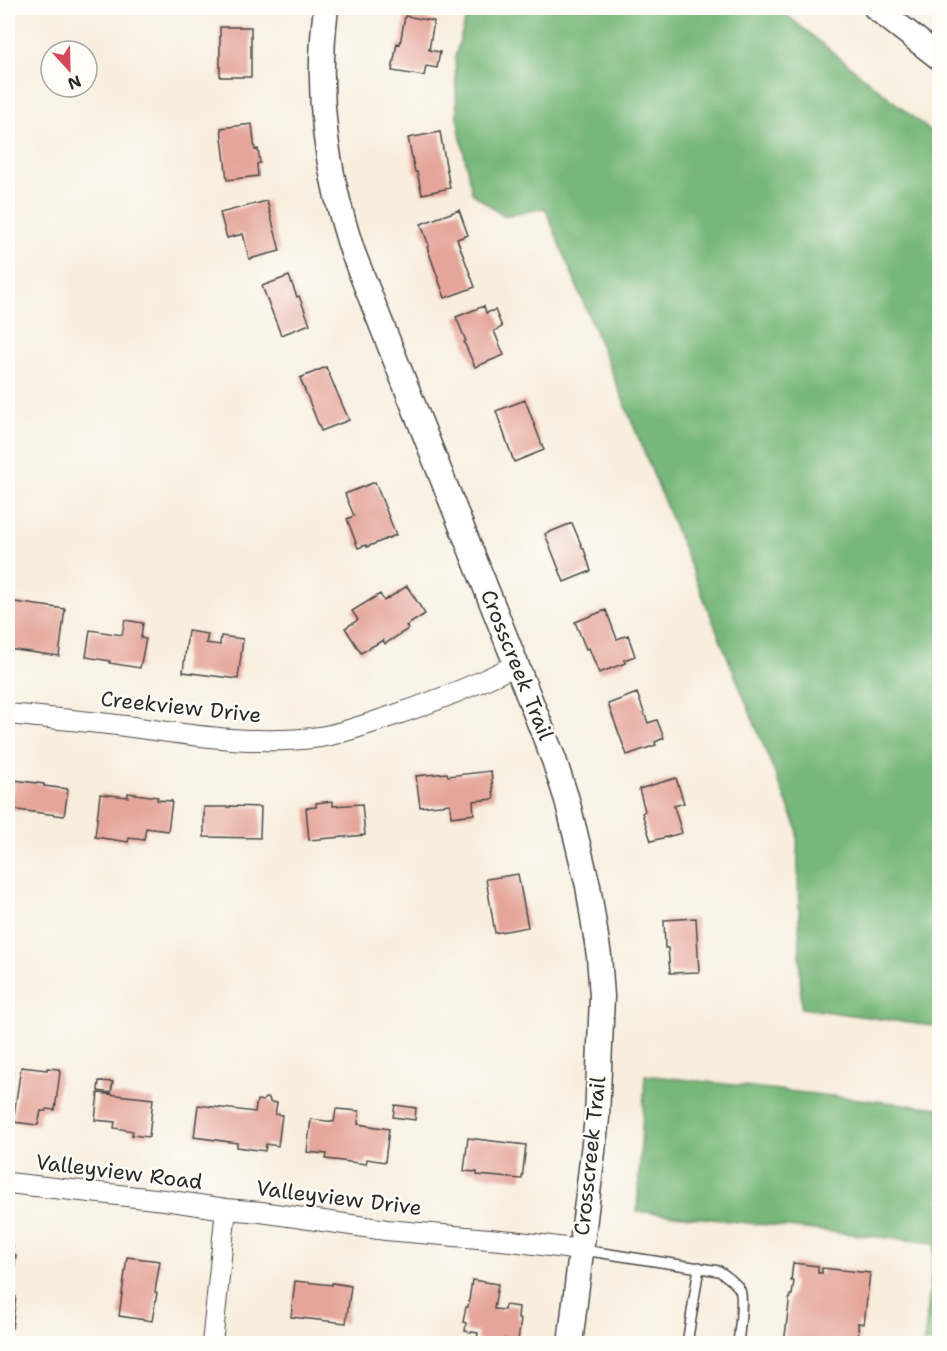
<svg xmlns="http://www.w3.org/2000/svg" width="947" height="1351" font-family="'Shantell Sans',sans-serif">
	<rect width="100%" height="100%" fill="#fdfcf7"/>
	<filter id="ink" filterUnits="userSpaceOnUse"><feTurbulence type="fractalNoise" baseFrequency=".0167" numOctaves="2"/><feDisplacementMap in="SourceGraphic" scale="12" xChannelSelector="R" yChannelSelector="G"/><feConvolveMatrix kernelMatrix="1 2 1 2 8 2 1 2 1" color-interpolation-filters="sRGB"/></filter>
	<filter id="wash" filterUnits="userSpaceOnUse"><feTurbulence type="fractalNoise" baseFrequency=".008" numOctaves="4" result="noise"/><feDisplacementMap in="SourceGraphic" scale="24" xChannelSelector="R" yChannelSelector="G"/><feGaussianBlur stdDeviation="1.35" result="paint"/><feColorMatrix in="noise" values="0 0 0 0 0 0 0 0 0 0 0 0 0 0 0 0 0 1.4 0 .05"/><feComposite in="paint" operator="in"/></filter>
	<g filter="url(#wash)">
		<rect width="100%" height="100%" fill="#f8eede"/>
		<!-- forest -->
		<path fill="#77b779" stroke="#517152" stroke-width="1.5" d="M469,8h309l161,130v889l-138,-19 -4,-180 -252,-620 -41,8 -32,-23 -15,-75 -2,-61z
			M645,1075l294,33v235h-15l11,-100 -298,-32z"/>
		<g id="blocks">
			<!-- building -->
			<path fill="#e5a59a" d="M405,16l29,5 -5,29 11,2 -3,16 -11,-2 -2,10 -32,-5 5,-28 3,1z
				M220,27h31v50h-31z
				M252,124l3,26 3,-1 2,14 -3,1 1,12 -31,4 -6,-52z
				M440,132l10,56 -28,6 -5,-22h-2l-7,-34z
				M267,201l13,50 -31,8 -6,-25 -16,4 -7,-25z
				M459,210l9,25 -11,4 18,48 -30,11 -18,-51 2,-1 -8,-22z
				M289,276l8,21 2,-1 11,28 -29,11 -19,-49z
				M484,306l2,7 9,-3 7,17 -8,4 10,24 -29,12 -11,-25 2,-1 -10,-24z
				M326,367l23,53 -28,11 -21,-53z
				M525,400l19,50 -30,12 -18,-51z
				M375,482l21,53 -29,12 -1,-2 -8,3 -11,-29 7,-3 -9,-22z
				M572,523l11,26h1l7,22 -27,11 -19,-48z
				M407,586l18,28 -19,12 2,3 -23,15 -2,-4 -22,13 -16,-25 13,-8 -6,-9 28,-17 4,7z
				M15,602l50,7 -6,47 -51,-7z
				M606,610l11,29 11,-4 7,21 -11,4 1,3 -26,10 -10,-25 -3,1 -11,-27z
				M125,620l18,3 -2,15 5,1 -6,29 -31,-5 1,-2 -24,-4 4,-27 32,5z
				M188,631l20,3 -2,9 14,2 1,-9 22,3 -5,40 -55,-7z
				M637,693l11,30 9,-3 7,18 -9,4 1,3 -29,10 -19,-51z
				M491,771l3,28 -21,2 1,13 -23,3 -1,-13 -30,3 -4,-31 31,-3 1,3z
				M676,778l8,25 -10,3 8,27 -31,8 -9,-28 3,-2 -6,-22z
				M14,780l30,4v2l24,3 -4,27 -54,-7z
				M128,793l30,4 -1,3 15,1 -4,30 -22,-3 -2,12 -15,-2 -1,4 -33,-5 5,-43 28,3z
				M333,801v5l29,-2 3,31 -56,5 -3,-32 10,-1v-4z
				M230,806l31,1 -1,31 -56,-1v-30h26z
				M518,874l10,53 -33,6 -9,-54z
				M696,918l3,54 -29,1 -2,-25h-3l-1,-28z
				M21,1067l26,3v-2l12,1v2l1,1 -5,38 -9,-1v2h-5l-3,14 -25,-3z
				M8,1068h3v3h2l-4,28h-1z
				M99,1081l14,1 -2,11 -13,-2z
				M98,1093l55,6 -4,38 -17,-2 1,-4 -19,-3 1,-6 -20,-2z
				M265,1098h4l1,4 7,1 -2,11 7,1 -4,31 -12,-2 -1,7 -28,-4v-4l-43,-6 4,-32 57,7 2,-12 6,1z
				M395,1105l21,3 -1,12 -22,-3z
				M336,1109l23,2 -1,13 31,5 -4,33 -18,-3 -1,5 -40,-5 1,-5 -20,-2 4,-33 23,3z
				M468,1138l58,7 -4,34 -45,-4v-3l-13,-1z
				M8,1244l5,1 -2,10h5l-3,23h-5z
				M127,1257l33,4 -5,31 2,1 -5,28 -33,-5z
				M793,1263l25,3v7h4v-5l48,5 -6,51 -6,-1 1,21h-75l6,-49h2l2,-14h-3z
				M472,1280l26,4 -4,25 10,1 1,-5 14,2 -1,12h3l-3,22 -14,-2 -1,5h-2l-24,-4 1,-7 -13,-2 1,-8 -3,-1 3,-15h2z
				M295,1281l37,4v-2l19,3 -5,37 -55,-6z
				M8,1284l6,1 -1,12h3l-4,31 -4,-1z"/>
		</g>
	</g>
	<g filter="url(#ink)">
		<use href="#blocks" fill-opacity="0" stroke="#4a4846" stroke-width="1.5"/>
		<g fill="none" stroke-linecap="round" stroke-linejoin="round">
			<defs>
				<path id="service" d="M583,1250l136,21c7,5 17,11 21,19 4,10 -1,42 -2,54
					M687,1344l12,-77"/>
				<path id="minor" d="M8,714c39,4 78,7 117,12 65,9 129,20 195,11 19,-3 39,-10 57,-16 47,-15 95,-34 139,-56
					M8,1183l156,17 62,9 35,3 125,18 126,11 68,9
					M212,1344l14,-135"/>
				<path id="tertiary" d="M326,8c-11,85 0,163 27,245l201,507 13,40 21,86 11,70 3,40 -5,122 -27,226
					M876,8l64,50"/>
			</defs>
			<!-- service casing -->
			<use href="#service" stroke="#4a4846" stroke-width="12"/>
			<!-- minor casing -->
			<use href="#minor" stroke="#4a4846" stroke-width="22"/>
			<!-- tertiary casing -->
			<use href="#tertiary" stroke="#4a4846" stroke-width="27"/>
			<!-- service -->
			<use href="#service" stroke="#fff" stroke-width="9"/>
			<!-- minor -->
			<use href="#minor" stroke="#fff" stroke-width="20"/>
			<!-- tertiary -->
			<use href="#tertiary" stroke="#fff" stroke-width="24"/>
		</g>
	</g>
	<g text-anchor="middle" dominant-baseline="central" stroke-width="5" stroke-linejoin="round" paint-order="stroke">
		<!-- street labels -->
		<g font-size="21" fill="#2b2b2b" stroke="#fdfcf7">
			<text transform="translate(517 665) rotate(68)">Crosscreek Trail</text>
			<text transform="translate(181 707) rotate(6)">Creekview Drive</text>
			<text transform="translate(590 1156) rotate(-84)">Crosscreek Trail</text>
			<text transform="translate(119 1172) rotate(7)">Valleyview Road</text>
			<text transform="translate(339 1198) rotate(7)">Valleyview Drive</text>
		</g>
	</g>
	<!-- margin -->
	<rect width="947" height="1351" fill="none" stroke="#fdfcf7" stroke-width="30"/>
	<!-- north arrow -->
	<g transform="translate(69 69) rotate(158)"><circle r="28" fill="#fdfcf7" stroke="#a9a8a5" stroke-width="1.5"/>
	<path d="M0-4.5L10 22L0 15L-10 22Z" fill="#d1495b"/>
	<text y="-9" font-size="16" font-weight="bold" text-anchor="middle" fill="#2b2b2b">N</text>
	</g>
</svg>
